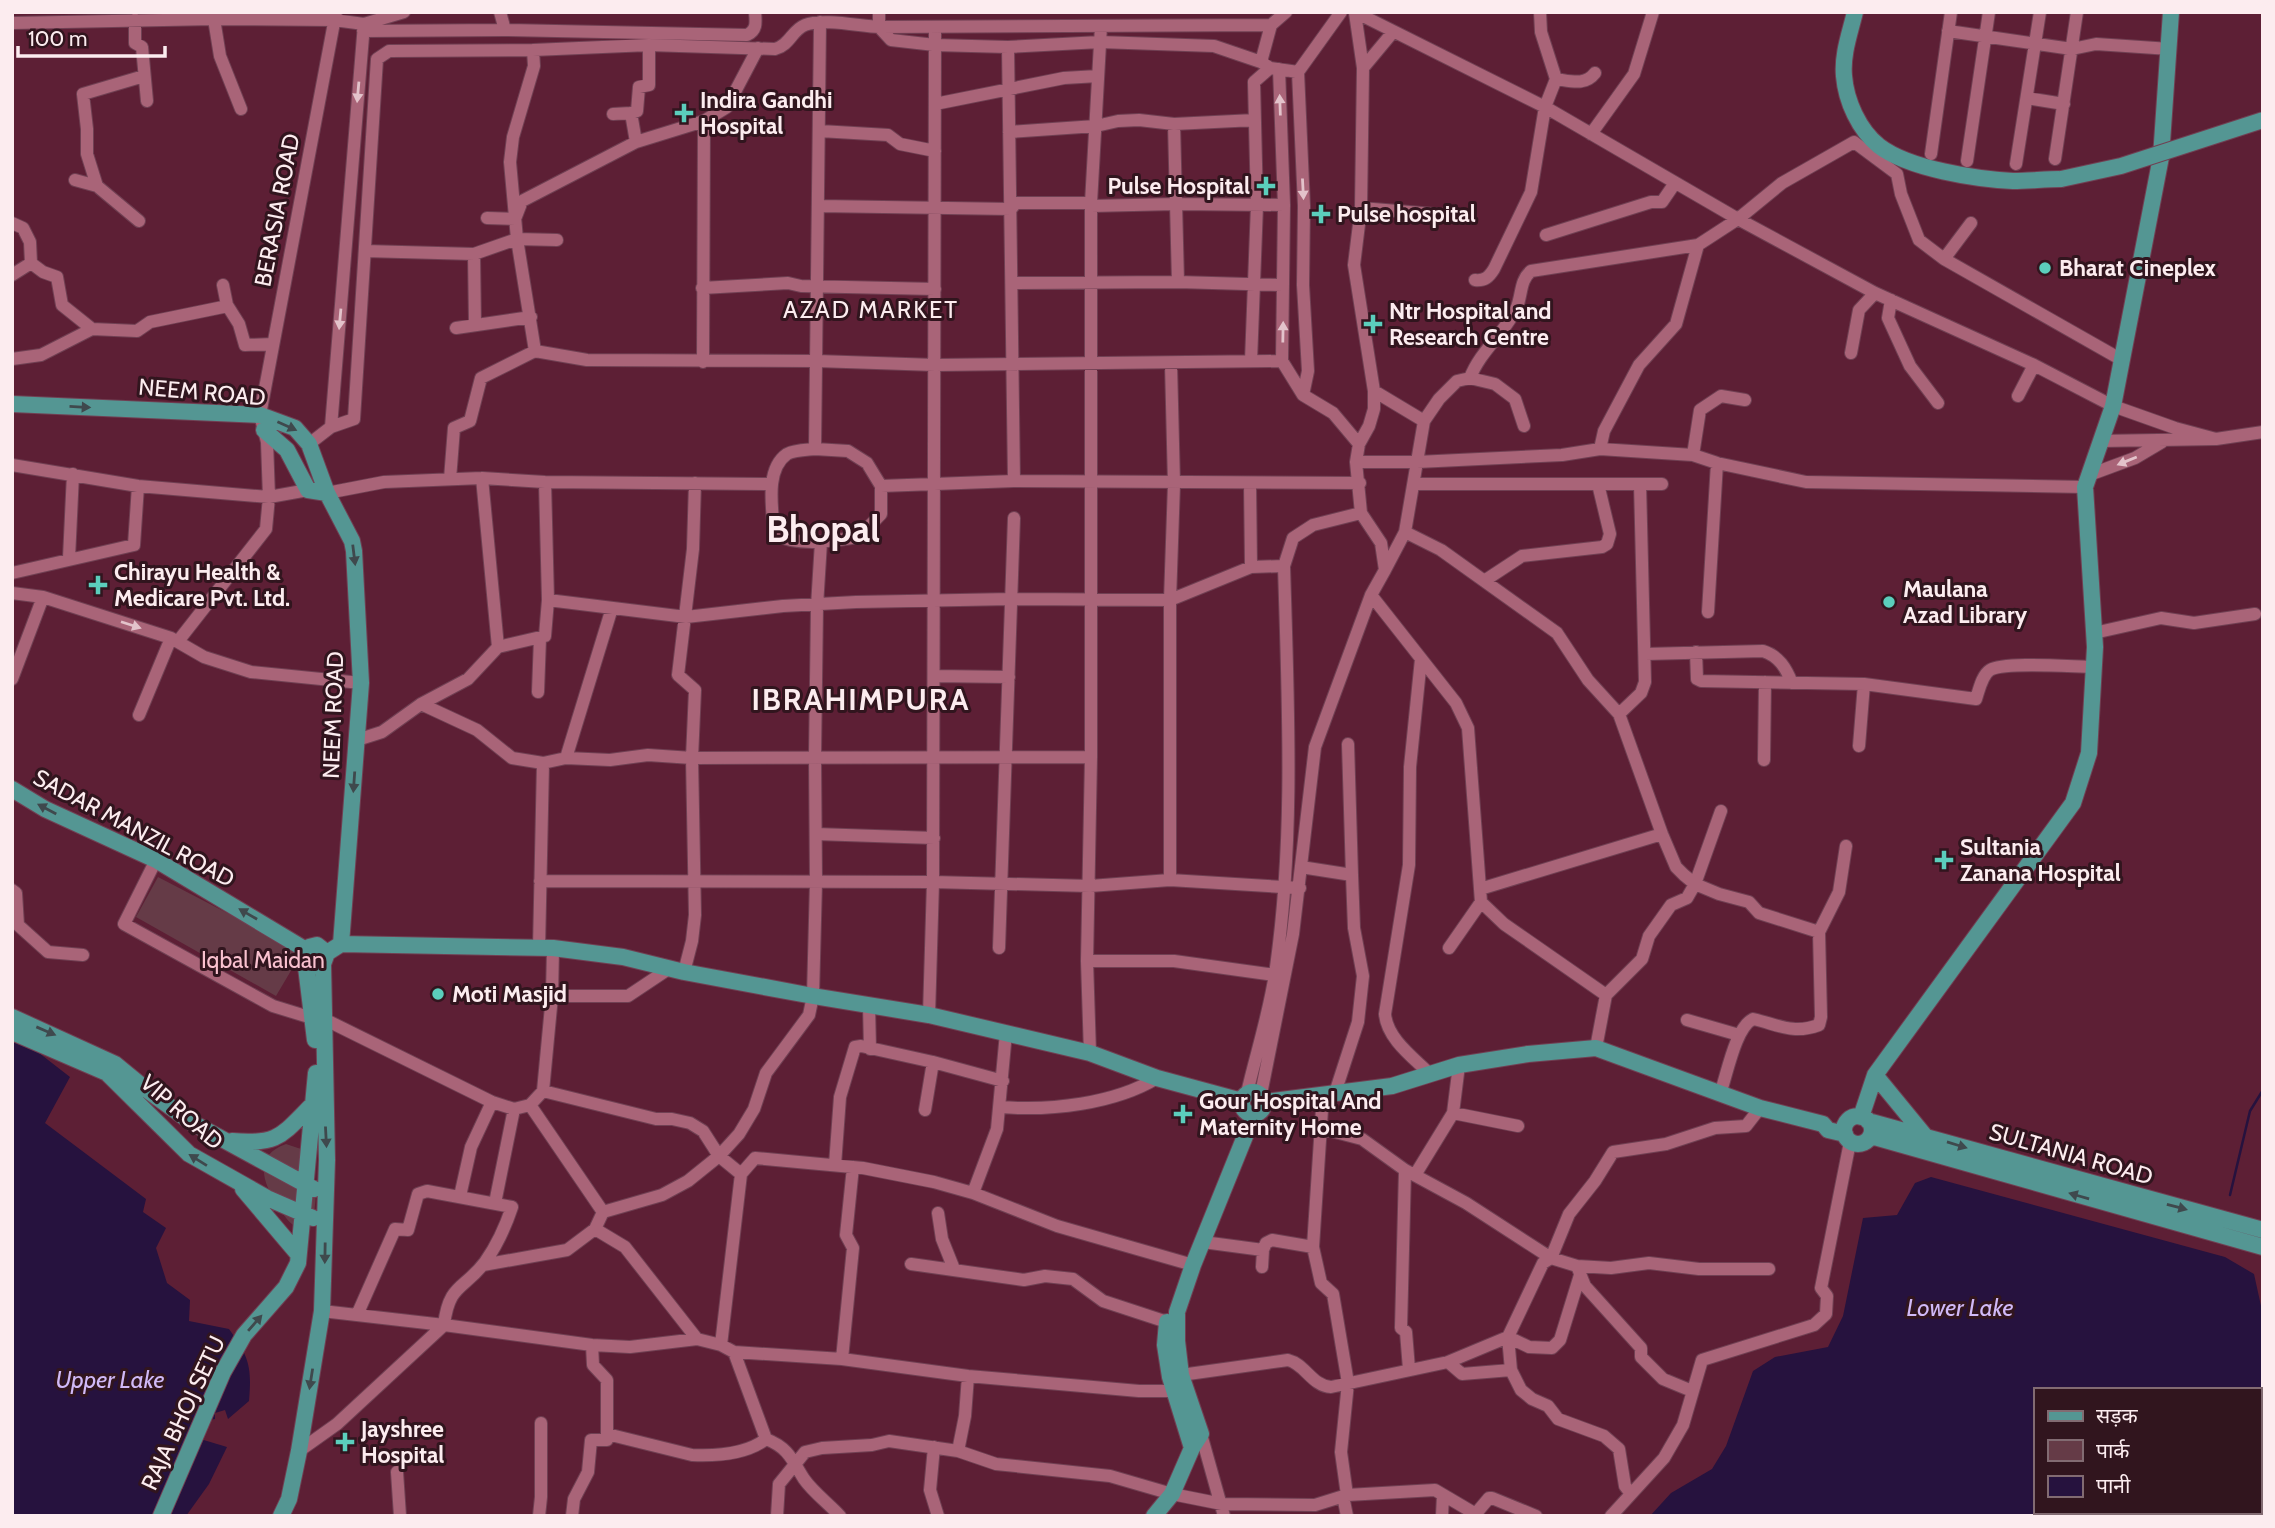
<svg xmlns="http://www.w3.org/2000/svg" width="2275" height="1528" font-family="Cabin,'Noto Sans Devanagari',sans-serif">
	<rect width="100%" height="100%" fill="#5d1f35"/>
	<!-- green -->
	<path fill="#653b47" d="M158,877l144,75 -26,44 -140,-79z
		M286,1144l15,5 15,45 -2,21 -14,13c-12,-3 -17,-15 -23,-24 -15,-22 -23,-49 9,-60z"/>
	<!-- water -->
	<path fill="#26123e" fill-rule="evenodd" d="M12,1032l58,45 -25,46 101,76 -3,13 23,16 -10,20 11,35 23,17 -1,21 40,8c20,28 23,37 20,72l-21,18 -3,-9 -10,3v6l-17,3 -1,16 30,9 -18,37 -23,32h-174z
		M1931,1177l294,80 29,17 9,41v201h-613l21,-23 41,-24 14,-23 27,-75 22,-14 53,-10 15,-31 20,-98 34,-3 18,-32zM2035,1390h224v122h-224z"/>
	<g fill="none" stroke-linecap="round" stroke-linejoin="round">
		<!-- stream -->
		<path stroke="#26123e" stroke-width="2.5" d="M2230,1195l20,-84 13,-21"/>
		<defs>
			<path id="minor" d="M500,12l5,18
				M879,12v15l12,13 44,5 73,2 92,-5 114,4 47,16
				M1355,12l190,95 193,112 137,74 159,72 79,41 62,22 41,11
				M214,19l6,37 21,53
				M135,20v23l7,4 5,54
				M12,23l202,-4 120,1 30,4 40,-12
				M1271,25l-10,37 9,6 28,4
				M363,31l142,-1 242,5c10,-5 9,-12 8,-23
				M1948,31l124,18 24,-5 74,5
				M1008,47l6,434
				M533,50l1,16 -21,71 -3,25 7,77 18,112
				M1363,68l30,-36
				M1279,69l5,136 -2,156 21,34 30,18 26,31
				M1556,79c15,2 29,7 39,-6
				M2027,98l37,6
				M935,104l129,-26 34,-2
				M613,114l18,-1
				M1174,124l4,158
				M820,131l68,4 12,9 35,7
				M1009,132l87,-6 22,-5 21,-1 35,4 81,-4
				M1591,134l43,-60 19,-62
				M636,142l-5,-29 6,-2 2,-24 10,-2v-40
				M1931,154l20,-142
				M2055,159l22,-147
				M1967,161l22,-149
				M2016,164l24,-152
				M75,180l22,6
				M819,206l192,3 5,-6h75
				M1091,206l84,-2 109,1
				M1361,208l109,9
				M487,218l28,1 7,-18 114,-59 68,-21 23,-14 31,-59
				M139,221l-42,-35 -10,-32v-25l-4,-35 61,-18
				M12,223l11,5 7,14 1,21 -19,12
				M1546,235l105,-33h11l13,-19
				M365,251l109,3 43,-15 40,1
				M474,254l1,71
				M1944,259l27,-36
				M31,263l12,9 14,5 5,28 30,24
				M1475,280c10,1 14,-3 19,-11l37,-77 14,-85 11,-28 -15,-47 -1,-20
				M1012,283l166,-1 105,3
				M702,288l86,-5 13,3 134,3
				M1891,300l-3,18 22,48 28,37
				M227,305l12,19 6,21 28,-1
				M456,328l75,-11
				M1851,353l8,-43 16,-17
				M12,359l29,-4 51,-26 45,2 13,-9 73,-15 4,-2 -4,-20
				M1251,361l6,-156 -3,-123 16,-14
				M703,362l1,-241
				M1470,378c10,-27 36,-46 47,-71 5,-13 3,-27 14,-36l167,-26 40,-26 44,-36 72,-41 43,32 4,20 18,46 25,19 178,101
				M1374,391l50,30
				M1303,395l5,-24 -5,-86 1,-79 -6,-134 43,-60
				M2018,396l16,-31
				M331,427l33,-403
				M2100,441l116,-2 47,-7
				M309,444l22,-17 23,-8 23,-360 12,-8 144,-1 116,-5 126,4c15,-4 17,-19 30,-24 18,-7 54,1 74,2l392,-2 15,-13
				M815,449l5,-427
				M815,449l33,2 19,12 14,23v28l-22,23c-26,4 -61,10 -85,-3 -1,-23 -10,-64 13,-80 8,-4 19,-4 28,-5z
				M1600,449l4,-18 35,-66 37,-41 22,-79
				M1693,455l7,-45 21,-14 24,4
				M1356,462h61l145,-7 38,-6 93,6 24,8 89,19 279,5
				M12,465l126,21 131,11 39,-7
				M2089,475l46,-17 27,-16
				M482,478l16,169
				M450,479l4,-51 16,-7 11,-43 54,-27 52,9 230,1 118,4 347,-4
				M1250,483l1,84
				M1415,484h247
				M881,486l133,-5 346,2
				M327,493l57,-11 98,-4 63,4 227,2
				M1405,532l36,18 116,83 31,47 31,34 43,120 14,33 8,8 11,9 24,10 30,8 10,11 60,19
				M69,558l4,-84
				M1385,570l20,-38 19,-111 15,-22 18,-18 13,-3 25,6 20,15 9,27
				M12,573l122,-28 4,-59
				M1484,581l38,-25 80,-9 5,-3 3,-10 -12,-50
				M12,593l31,4 128,41 33,19 47,15 110,11
				M1371,595l85,108 12,25 13,174 23,22 102,71 -10,53
				M548,600l138,17 97,-11 73,-4 155,-3 159,1 81,-33 33,-1
				M1708,612l9,-149
				M2094,633l67,-15 33,5 61,-9
				M179,640l87,-111 3,-32 -2,-55 -7,-27 76,-403
				M1696,652l1,27 4,2 163,3 112,15c3,-9 6,-24 14,-29 15,-9 84,-3 104,-3
				M1645,654l118,-3c16,5 23,17 29,32
				M1421,659l-11,108 -1,98 -24,149c2,25 29,44 46,61
				M934,676l75,1
				M12,679l31,-82
				M538,692l2,-54
				M421,704l56,26 35,28 31,5 23,-5 46,-150
				M1619,714l22,-21 4,-11 -5,-198
				M139,715l32,-77
				M357,740l25,-8 39,-28 47,-25 30,-32 47,-11 3,-36 -3,-118
				M1348,744l4,131
				M1859,746l5,-62
				M566,758l44,2 38,-5 44,3 399,-1
				M1764,760l1,-78
				M816,834l118,4
				M156,860l-32,64 149,82 39,12
				M1301,867l51,8 2,53 9,48 -5,46 -23,71
				M1170,880v-280l4,-116 -3,-120
				M540,881l393,1 157,4 80,-6 130,8
				M1480,889l182,-55
				M12,890l4,3 2,32 30,27 35,3
				M539,948l4,-185
				M999,948l15,-430
				M1449,948l32,-46
				M1087,961h87l108,15
				M684,972l8,-31 3,-26 -3,-157 3,-68 -17,-15 15,-126 2,-66
				M1606,995l36,-36 7,-23 22,-31 16,-7 8,-14 26,-73
				M552,996h76l42,-28
				M869,1006l1,43
				M929,1015l4,-133 2,-855
				M324,1019l168,83 22,7 16,-4 13,-14 9,-95 1,-48
				M1687,1020l52,15
				M1090,1053l-3,-92 4,-204v-554l10,-177
				M543,1091l113,28h16l18,4 13,8 16,25 22,18
				M1247,1093c9,-39 22,-79 28,-119 20,-135 13,-272 9,-408l9,-28 20,-13 48,-12
				M1261,1094l32,-160 22,-187 56,-152 14,-25 -4,-27 -20,-30 -5,-51 3,-18 10,-18 5,-17v-18l-20,-126 7,-57 2,-140 -8,-55
				M1323,1094l-10,153 8,36 12,11 15,89 -7,69 6,43
				M1720,1094c7,-19 15,-66 33,-75 24,5 39,16 66,6l2,-8 -2,-85 20,-40 7,-46
				M530,1105l73,107
				M1001,1107c49,4 113,-3 156,-29
				M925,1110l8,-48 70,19
				M1453,1113l65,13
				M1320,1128l42,11 43,31 61,33 85,55 26,8 8,20 56,62v9l22,22 29,12
				M835,1165l5,-68 15,-50 6,-1 72,16
				M1405,1170l-4,158 5,4 3,37
				M1415,1175l38,-62 6,-48
				M973,1193l24,-64 9,-96
				M460,1196l11,-49 21,-45
				M495,1203l19,-94
				M938,1213l4,26 12,30
				M595,1229l30,18 72,92
				M1203,1242l60,8
				M911,1264l113,16 21,-4 28,3 30,22 64,21
				M483,1265l84,-15 28,-21 8,-17 59,-17 26,-14 31,-25 20,-22 15,-25 12,-36 43,-58 4,-19 3,-114 -1,-125 2,-151 4,-64
				M1577,1266l34,2 38,-5 50,6h70
				M1262,1267l1,-17 3,-7 6,-3 41,7
				M1580,1275l-20,65 -8,8 -23,-1 -21,-10 3,33 10,20 11,9 16,7 10,13 46,17 15,13 6,37 6,8
				M322,1311l122,14 148,20 38,2 67,-8 24,6 13,7 108,7 126,17 171,15h44
				M721,1345l20,-171 14,-16 108,10 71,14 39,11 84,33 136,39
				M734,1352l32,87c23,9 26,21 38,40 9,13 25,25 36,37
				M842,1359l11,-111 -7,-13 7,-68
				M1448,1362l14,12 49,-4
				M1181,1375l107,-15c17,4 24,26 43,27l117,-25 60,-25 35,-74 8,-5 18,-44 26,-33 18,-29 53,-8 49,-16 31,-2 14,-18
				M607,1434l85,21c23,1 55,-1 74,-16
				M1201,1434l23,82
				M934,1447l-4,43 8,26
				M299,1451l38,-27 107,-99c5,-42 20,-35 41,-63 13,-18 20,-34 27,-55l-85,-16 -9,3 -10,36 -13,-1 -38,86
				M958,1451l7,-35 3,-40
				M397,1472l3,44
				M1343,1496l4,20
				M539,1516l2,-19v-74
				M572,1516l2,-17 14,-27 3,-32h16v-60l-14,-15 -1,-20
				M777,1516l2,-32 26,-32 17,-4 50,-3 17,-4 69,10 38,13 114,12 62,18 50,10 93,1 32,-10 88,-5 39,23 4,-2 11,-13h3l44,18
				M1442,1516l1,-21
				M1611,1516l53,-58 19,-33 19,-65 112,-35 12,-11 1,-18 -6,-8 29,-146"/>
			<path id="major" d="M1855,12c-5,21 -13,42 -11,64 2,25 15,54 35,70 30,23 97,33 134,35 16,0 32,-2 48,-2
				M12,404l248,11 35,13 14,16 18,49 25,48 2,10 7,132 -20,261
				M264,430l23,20 21,40 19,3
				M12,789l33,20 111,51 150,90
				M327,953l14,-9 212,4 70,9 61,15 129,24 116,19 161,38 67,25 85,23
				M305,959l10,81
				M12,1017l103,47 28,23 48,35 123,67
				M12,1032l95,41 82,81 78,44 46,20
				M1875,1075l50,61
				M1242 1103a11 11 0 1 1 22 0a11 11 0 1 1-22 0Z
				M1265,1102l127,-16 67,-21 69,-11 68,-6 164,60 63,16 5,6 17,4
				M1844 1130a14 14 0 1 1 28 0a14 14 0 1 1-28 0Z
				M1861,1117l14,-42 198,-272 16,-50 6,-106 -10,-160 28,-81 48,-249 10,-145
				M1868,1121l395,109
				M1871,1136l392,111
				M232,1141c46,4 49,-5 80,-36
				M243,1189l55,65
				M1167,1322l-2,23 5,32 22,71
				M161,1516l62,-144 21,-37 42,-48 12,-24 18,-190
				M281,1516l8,-17 10,-48 23,-140 5,-151 -4,-196 4,-11 -10,-8 -8,2 -4,8 3,8 10,4 5,-3
				M1154,1516l18,-22 20,-46 9,-14 -20,-59 -4,-34v-29l16,-47 61,-151"/>
		</defs>
		<!-- minor casing -->
		<use href="#minor" stroke="#704053" stroke-width="14"/>
		<!-- major casing -->
		<use href="#major" stroke="#704053" stroke-width="18"/>
		<!-- minor -->
		<use href="#minor" stroke="#a96478" stroke-width="12"/>
		<!-- major -->
		<use href="#major" stroke="#549693" stroke-width="16"/>
		<defs>
			<path id="major-bridge" d="M2061,179l60,-13 142,-46"/>
		</defs>
		<!-- major-bridge casing -->
		<use href="#major-bridge" stroke="#704053" stroke-width="18" stroke-linecap="butt"/>
		<!-- major-bridge -->
		<use href="#major-bridge" stroke="#549693" stroke-width="16"/>
	</g>
	<!-- one-way arrows -->
	<defs><path id="oneway-solid" d="M-6-.8H1V-3.2L6.5 0L1 3.2V.8H-6Z" transform="scale(1.75)"/></defs>
	<g fill="#e3c3cb">
		<use href="#oneway-solid" transform="translate(358 92) rotate(95)"/>
		<use href="#oneway-solid" transform="translate(1280 105) rotate(-92)"/>
		<use href="#oneway-solid" transform="translate(1303 189) rotate(87)"/>
		<use href="#oneway-solid" transform="translate(340 319) rotate(95)"/>
		<use href="#oneway-solid" transform="translate(1283 332) rotate(-89)"/>
		<use href="#oneway-solid" transform="translate(2127 461) rotate(158)"/>
		<use href="#oneway-solid" transform="translate(131 625) rotate(18)"/>
	</g>
	<g fill="#3f494d">
		<use href="#oneway-solid" transform="translate(80 407) rotate(3)"/>
		<use href="#oneway-solid" transform="translate(287 426) rotate(24)"/>
		<use href="#oneway-solid" transform="translate(354 555) rotate(83)"/>
		<use href="#oneway-solid" transform="translate(354 782) rotate(94)"/>
		<use href="#oneway-solid" transform="translate(47 809) rotate(-152)"/>
		<use href="#oneway-solid" transform="translate(248 914) rotate(-150)"/>
		<use href="#oneway-solid" transform="translate(46 1031) rotate(23)"/>
		<use href="#oneway-solid" transform="translate(326 1137) rotate(87)"/>
		<use href="#oneway-solid" transform="translate(1957 1145) rotate(17)"/>
		<use href="#oneway-solid" transform="translate(198 1160) rotate(-148)"/>
		<use href="#oneway-solid" transform="translate(2079 1196) rotate(-164)"/>
		<use href="#oneway-solid" transform="translate(2177 1207) rotate(15)"/>
		<use href="#oneway-solid" transform="translate(325 1253) rotate(91)"/>
		<use href="#oneway-solid" transform="translate(255 1323) rotate(-49)"/>
		<use href="#oneway-solid" transform="translate(311 1379) rotate(99)"/>
	</g>
	<!-- markers -->
	<g fill="#5bcebc" stroke="#31151e" stroke-width="2.5">
		<path d="M680.5 102.5h7v7h7v7h-7v7h-7v-7h-7v-7h7z"/>
		<path d="M1262.5 175.5h7v7h7v7h-7v7h-7v-7h-7v-7h7z"/>
		<path d="M1317.5 203.5h7v7h7v7h-7v7h-7v-7h-7v-7h7z"/>
		<circle cx="2045" cy="268" r="7"/>
		<path d="M1369.5 313.5h7v7h7v7h-7v7h-7v-7h-7v-7h7z"/>
		<path d="M94.5 574.5h7v7h7v7h-7v7h-7v-7h-7v-7h7z"/>
		<circle cx="1889" cy="602" r="7"/>
		<path d="M1940.5 849.5h7v7h7v7h-7v7h-7v-7h-7v-7h7z"/>
		<circle cx="438" cy="994" r="7"/>
		<path d="M1179.5 1103.5h7v7h7v7h-7v7h-7v-7h-7v-7h7z"/>
		<path d="M341.5 1431.5h7v7h7v7h-7v7h-7v-7h-7v-7h7z"/>
	</g>
	<g text-anchor="middle" dominant-baseline="central" stroke-width="6" stroke-linejoin="round" paint-order="stroke">
		<!-- poi labels -->
		<g font-size="23" font-weight="bold" fill="#fcecef" stroke="#31151e" text-anchor="start">
			<text x="700" y="100">Indira Gandhi<tspan x="700" dy="26">Hospital</tspan></text>
			<text x="1250" y="186" text-anchor="end">Pulse Hospital</text>
			<text x="1337" y="214">Pulse hospital</text>
			<text x="2059" y="268">Bharat Cineplex</text>
			<text x="1389" y="311">Ntr Hospital and<tspan x="1389" dy="26">Research Centre</tspan></text>
			<text x="114" y="572">Chirayu Health &amp;<tspan x="114" dy="26">Medicare Pvt. Ltd.</tspan></text>
			<text x="1903" y="589">Maulana<tspan x="1903" dy="26">Azad Library</tspan></text>
			<text x="1960" y="847">Sultania<tspan x="1960" dy="26">Zanana Hospital</tspan></text>
			<text x="452" y="994">Moti Masjid</text>
			<text x="1199" y="1101">Gour Hospital And<tspan x="1199" dy="26">Maternity Home</tspan></text>
			<text x="361" y="1429">Jayshree<tspan x="361" dy="26">Hospital</tspan></text>
		</g>
		<!-- street labels -->
		<g font-size="23" fill="#fcecef" stroke="#31151e">
			<text transform="translate(277 210) rotate(-79)">BERASIA ROAD</text>
			<text transform="translate(202 392) rotate(5)">NEEM ROAD</text>
			<text transform="translate(333 715) rotate(-88)">NEEM ROAD</text>
			<text transform="translate(134 828) rotate(28)">SADAR MANZIL ROAD</text>
			<text transform="translate(182 1112) rotate(41)">VIP ROAD</text>
			<text transform="translate(2071 1154) rotate(16)">SULTANIA ROAD</text>
			<text transform="translate(183 1413) rotate(-65)">RAJA BHOJ SETU</text>
		</g>
		<!-- park labels -->
		<g font-size="23" fill="#f9c1cf" stroke="#31151e">
			<text x="263" y="960">Iqbal Maidan</text>
		</g>
		<!-- neighbourhood labels -->
		<g font-size="24" letter-spacing="2" fill="#fcecef" stroke="#31151e">
			<text x="871" y="309">AZAD MARKET</text>
		</g>
		<!-- water labels -->
		<g font-size="24" font-style="italic" fill="#d0b9f7" stroke="#31151e">
			<text x="1960" y="1307">Lower Lake</text>
			<text x="110" y="1379">Upper Lake</text>
		</g>
		<!-- district labels -->
		<g font-size="30" font-weight="bold" letter-spacing="2" fill="#fcecef" stroke="#31151e">
			<text x="861" y="699">IBRAHIMPURA</text>
		</g>
		<!-- town labels -->
		<g font-size="37" font-weight="bold" fill="#fcecef" stroke="#31151e">
			<text x="823" y="528">Bhopal</text>
		</g>
	</g>
	<!-- border -->
	<rect width="2275" height="1528" fill="none" stroke="#fcecef" stroke-width="28"/>
	<!-- legend -->
	<rect x="2034" y="1388" width="228" height="126" fill="#31151e" stroke="#826b72" stroke-width="2"/>
	<rect x="2048" y="1411" width="35" height="10" fill="#549693" stroke="#826b72" stroke-width="2"/>
	<text x="2096" y="1423" font-size="21" fill="#fcecef">सड़क</text>
	<rect x="2048" y="1440" width="35" height="21" fill="#653b47" stroke="#826b72" stroke-width="2"/>
	<text x="2096" y="1458" font-size="21" fill="#fcecef">पार्क</text>
	<rect x="2048" y="1476" width="35" height="21" fill="#26123e" stroke="#826b72" stroke-width="2"/>
	<text x="2096" y="1493" font-size="21" fill="#fcecef">पानी</text>
	<!-- scale -->
	<path d="M18 46v10h147v-10" fill="none" stroke="#fcecef" stroke-width="3.5"/>
	<text x="28" y="46" font-size="21" fill="#fcecef" stroke="#31151e" stroke-width="5" paint-order="stroke">100 m</text>
</svg>
